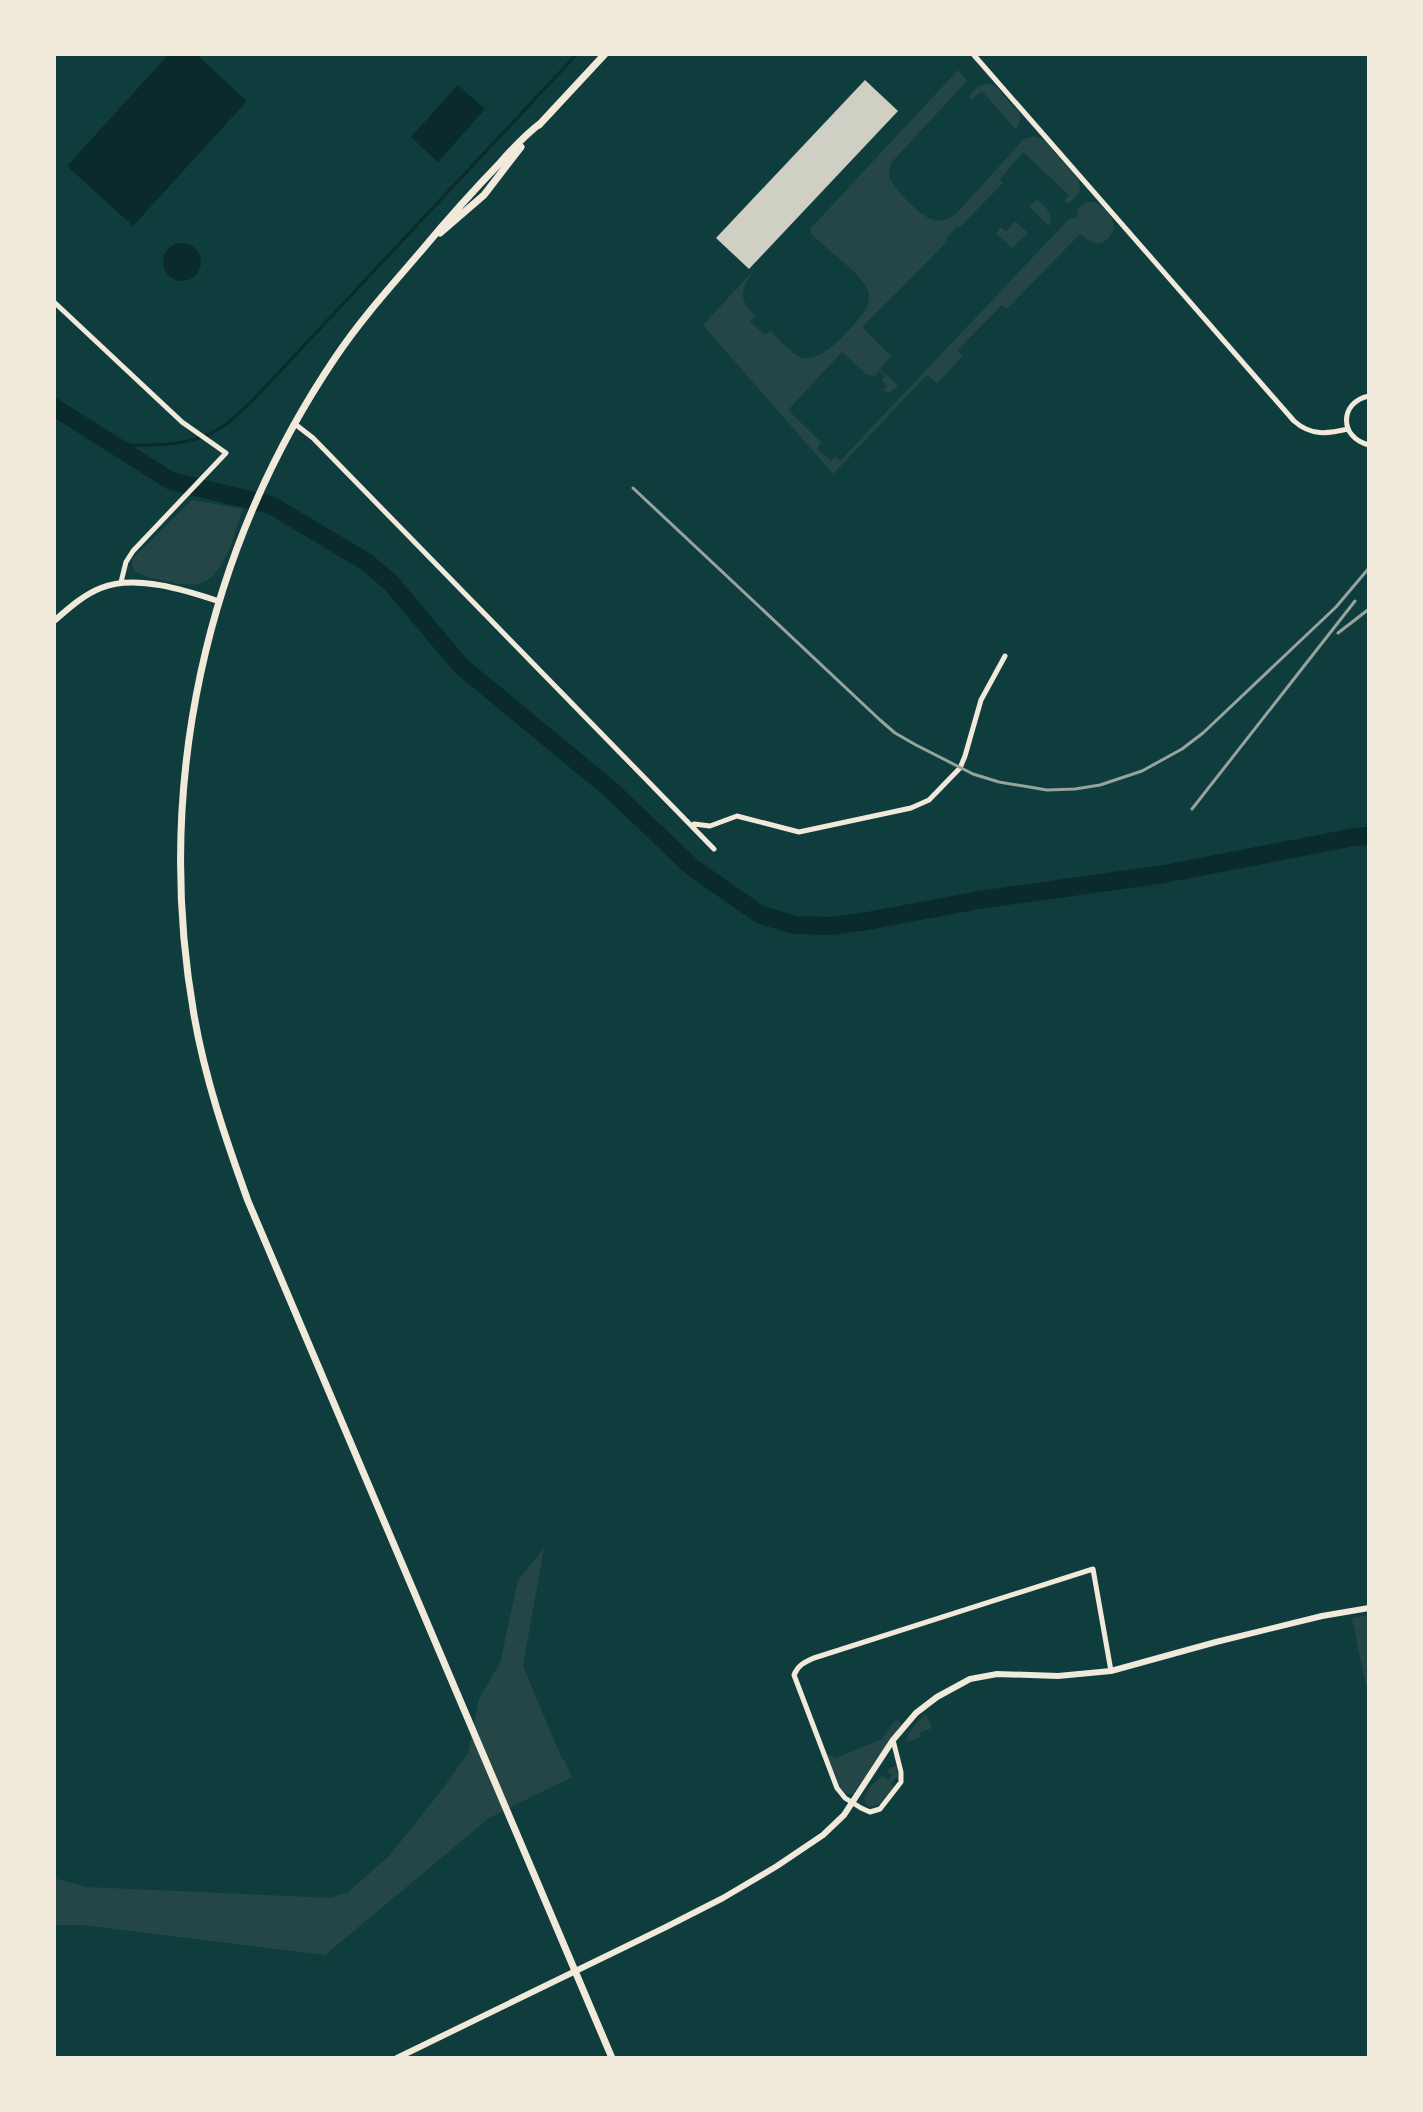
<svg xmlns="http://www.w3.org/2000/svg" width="1423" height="2112" font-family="Georgia,serif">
	<rect width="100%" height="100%" fill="#0f3d3e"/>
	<!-- green -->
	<path fill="#244646" d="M958,70l9,11 -76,82c-1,5 -3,8 -2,13 2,10 32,40 42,43 8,4 18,0 25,-5l68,-75 11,-3 9,4 35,40 1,12 -11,11h-4v-3l4,-5 -46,-43 -23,27 3,4 -44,45 -2,-1 -11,11 2,2c-28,30 -57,58 -86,87l29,29 -11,13 18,17 -9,7 -6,-3 4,-4 -5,-6 3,-4 -6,-5 -4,5 -9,-2 -24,-22 -54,58 32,31 1,2 -4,6 14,12 4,-5 5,5 230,-243 4,1 4,-5 -1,-4c11,-11 18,-11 29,1 6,7 8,9 8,19 -12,19 -18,16 -34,4l-73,75 -5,-4 -45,46 6,5 -26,27 -10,-8 -94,99 -130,-149 49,-53c-11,19 -14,27 3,43l-5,7 15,13 5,-4c9,8 18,19 28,25 22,13 56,-31 68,-47 3,-6 4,-12 2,-19 -4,-13 -44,-44 -56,-55l-2,-6z
		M988,83l7,3 25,28v6l-4,10 -34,-39 -11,9 -1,-1c1,-9 10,-15 18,-16z
		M1037,199c8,8 18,15 12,27l-20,-19z
		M1015,221l13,12 -16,15 -16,-15 5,-6 5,5z
		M192,500l51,9c-8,21 -18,68 -42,74 -10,3 -21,1 -31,-1 -12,-3 -25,-5 -36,-11l-2,-7 1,-6z
		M544,1548l-21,118 39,93 3,2 7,16 -83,41 -164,137 -243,-30h-28v-47l32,9 247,11 6,-4 8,-1 43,-38 51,-64 27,-38 11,-54 21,-36 18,-83z
		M1369,1615v70l-3,1 -14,-68z
		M926,1714l6,14 -12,5 1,4 -14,5c0,-11 11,-21 19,-28z
		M896,1719l6,5 -49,70h-8l-4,-5 -14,-35 9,4 46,-19z
		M896,1766l3,13 -3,-2 -5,7 4,4 -13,16 -12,3 -4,-3 -2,-6 6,-11 12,-11 6,4 4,-5 -6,-5z"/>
	<!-- water -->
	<path fill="#0a2a2b" d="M169,54h27l51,47 -114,125 -66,-60z
		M458,85l27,24 -47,53 -27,-25z
		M163 262a19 19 0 1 1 38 0a19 19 0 1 1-38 0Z"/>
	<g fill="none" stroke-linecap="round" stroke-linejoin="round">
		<!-- stream -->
		<path stroke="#0a2a2b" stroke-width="3" d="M112,445c36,0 75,3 107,-16 12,-7 23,-19 34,-29l324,-346"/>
		<!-- river -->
		<path stroke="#0a2a2b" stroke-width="18" d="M54,407l117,74 100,24 97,58 23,20 70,83 149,123 83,79 68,47 34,10 36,1 36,-5 112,-21 185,-26 190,-37 15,-1"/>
	</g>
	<!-- building -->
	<path fill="#cfcfc3" d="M865,80l33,31 -149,158 -33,-31z"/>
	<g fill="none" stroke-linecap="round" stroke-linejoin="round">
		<!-- minor -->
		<path stroke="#f1e9da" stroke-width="5" d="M973,54l321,367c17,15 33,13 54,8
			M54,302l128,120 44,31 -93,98 -7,11 -5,20
			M1369,396c-30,6 -30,42 0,49
			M295,424l18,14 401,411
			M694,824l16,2 27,-10 62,16 112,-24 18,-8 31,-32 5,-12 16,-56 24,-44
			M893,1740l8,32v10l-21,27 -10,3 -9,-4 -16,-10 -8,-10 -43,-113c4,-10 11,-13 20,-17l279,-89 18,102"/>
		<!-- tertiary -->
		<path stroke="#f1e9da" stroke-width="6" d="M54,621c14,-12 29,-26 47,-33 34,-14 84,2 117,13
			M397,2058l269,-131 57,-29 54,-32 46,-31 21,-20 49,-75 23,-27 21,-16 33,-18 27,-5 61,2 53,-5 105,-29 106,-26 47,-8"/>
		<!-- secondary -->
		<path stroke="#f1e9da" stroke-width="7" d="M542,122c-16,12 -30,27 -43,42 -27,28 -52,56 -77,86 -30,35 -61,69 -87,108 -130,193 -181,428 -141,657 11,64 32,125 54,186l364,857
			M539,125l66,-71
			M440,233l44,-38 37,-48"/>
		<!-- rail -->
		<path stroke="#97a49c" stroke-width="3" d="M633,488l247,232 15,13 21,12 57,29 26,8 48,8 28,-1 25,-4 42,-14 40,-22 21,-16 133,-126 33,-39
			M1338,633l31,-24
			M1192,809l163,-208"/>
	</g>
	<!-- border -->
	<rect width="1423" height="2112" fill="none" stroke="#f1e9da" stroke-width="112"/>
</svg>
